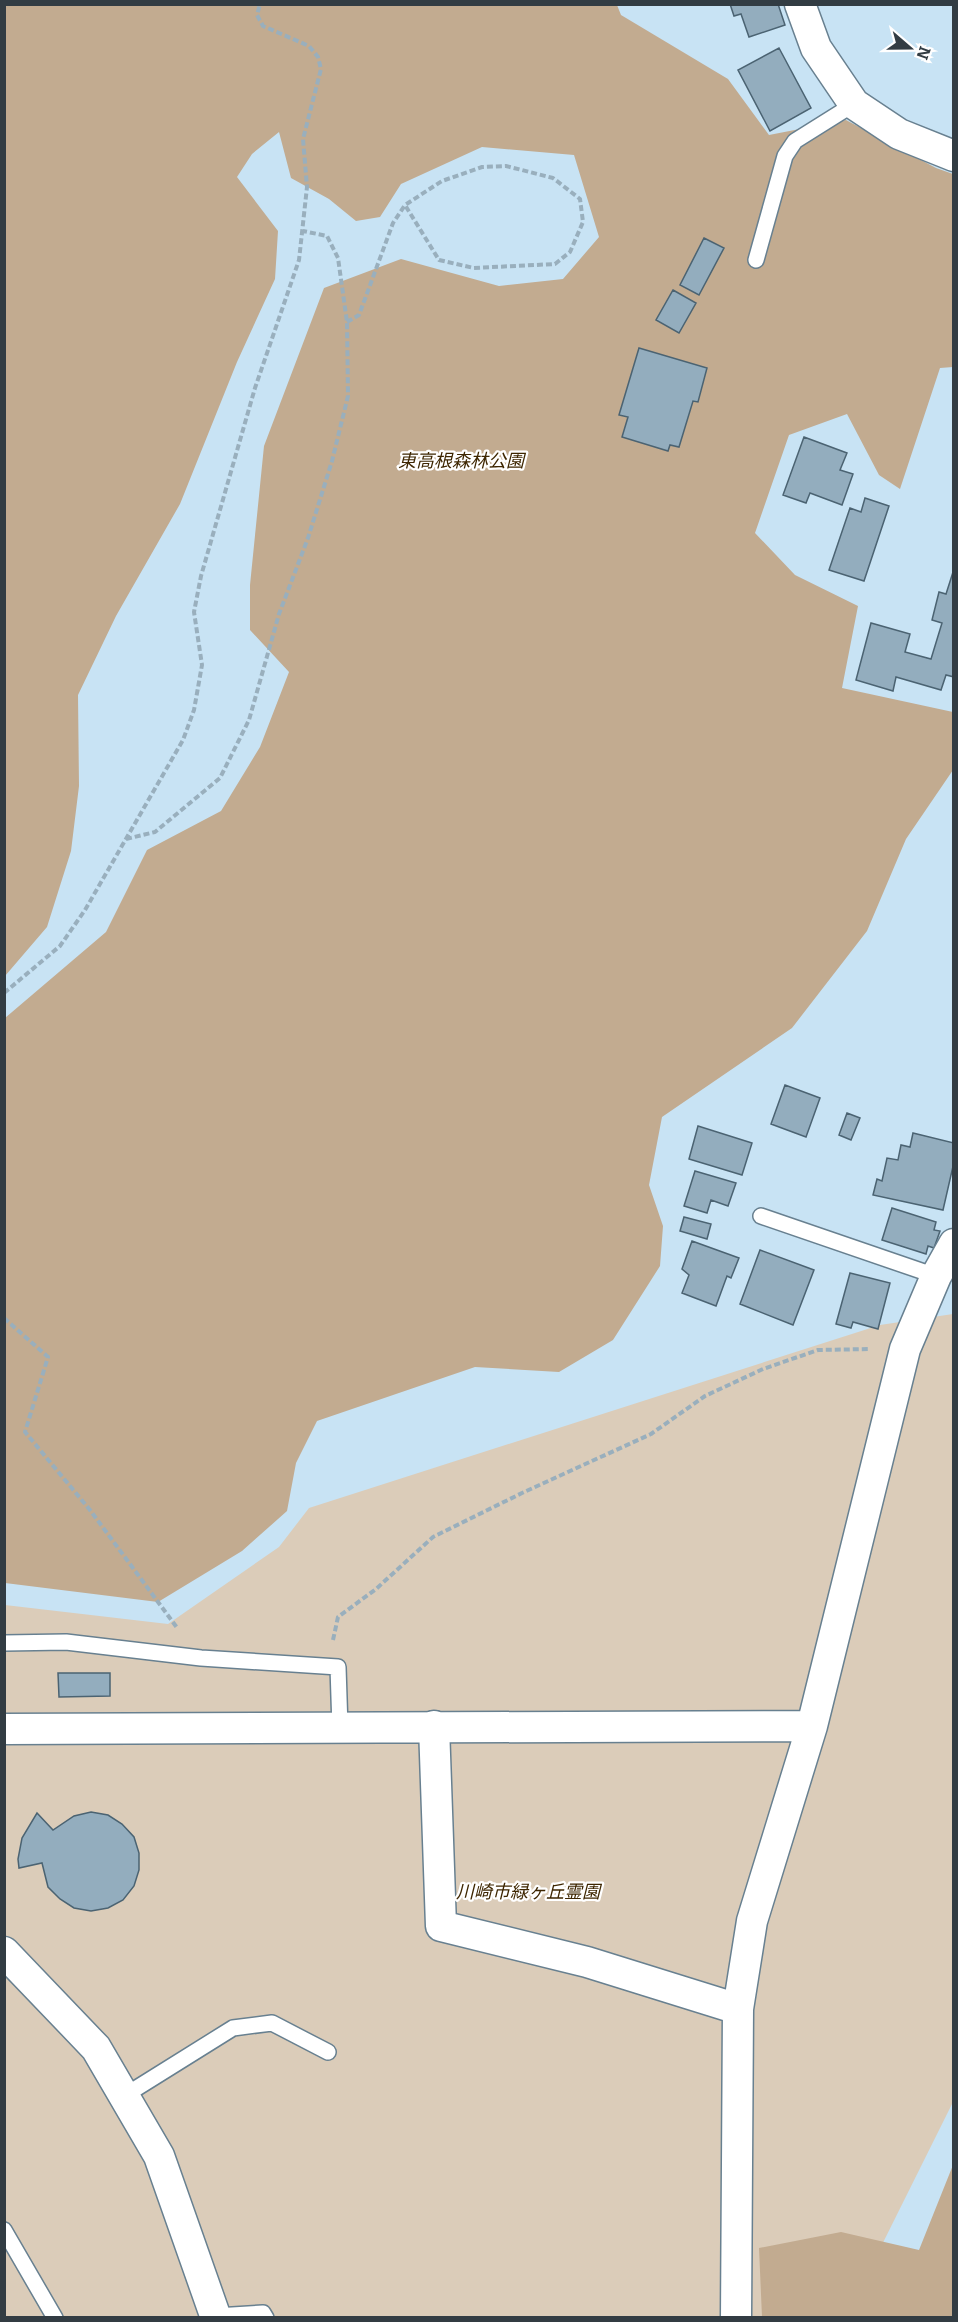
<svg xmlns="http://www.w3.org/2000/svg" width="958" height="2322" font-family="Bitter,'Noto Sans JP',serif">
	<rect width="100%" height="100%" fill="#c8e3f4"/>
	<!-- green -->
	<path fill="#dbccb9" d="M953,1314v788l-107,215 -841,1v-713l163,19 111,-77 30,-39 571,-183z"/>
	<!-- forest -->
	<path fill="#c2ab90" d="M5,5h612l4,10 107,64 41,56 77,-15 90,48 17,6v193l-13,1 -40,121 -21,-14 -32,-61 -58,21 -34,98 40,42 63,31 -16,82 111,24v58l-47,69 -39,92 -75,97 -130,89 -13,68 14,41 -3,40 -47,74 -54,32 -84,-5 -158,54 -21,42 -9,48 -45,40 -84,51 -153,-19v-565l101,-86 41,-82 74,-39 39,-64 29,-75 -39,-42v-45l14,-139 60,-158 77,-29 98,27 64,-7 36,-42 -25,-82 -92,-8 -81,37 -21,33 -24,4 -27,-22 -38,-21 -12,-46 -27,22 -15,23 41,54 -3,48 -38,83 -57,142 -64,112 -38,79 1,91 -8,65 -24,76 -42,49z
		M953,2165v152h-191l-3,-69 82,-16 78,18z"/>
	<!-- building -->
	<path fill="#93adbe" stroke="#4b6372" stroke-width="1.5" d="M730,4h48l7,21 -36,12 -8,-23 -7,2z
		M779,48l32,60 -41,23 -32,-61z
		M704,238l20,10 -25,47 -19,-10z
		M673,290l23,13 -17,30 -23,-13z
		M639,348l68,20 -9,34 -5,-1 -14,46 -9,-2 -2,6 -46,-14 6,-20 -9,-2z
		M804,437l43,16 -7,17 13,4 -11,31 -32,-12 -4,10 -23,-8z
		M865,498l24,8 -25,75 -35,-11 21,-62 11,4z
		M954,569v108l-8,-2 -5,15 -45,-13 -3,14 -37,-11 15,-57 39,11 -5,18 26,7 11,-36 -10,-3 7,-28 7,2z
		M785,1085l35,13 -14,39 -35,-13z
		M847,1113l13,5 -9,22 -12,-5z
		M698,1126l54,17 -10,32 -53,-16z
		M913,1133l41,10v19l-11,48 -70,-15 4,-16 5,2 5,-23 11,2 3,-15 9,2z
		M695,1171l41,12 -8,23 -17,-6 -4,13 -23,-7z
		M892,1208l44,14 -2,8 6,1 -6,17 -6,-2 -2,8 -44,-14z
		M684,1217l27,7 -4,15 -27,-8z
		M692,1241l47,17 -8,20 -4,-2 -11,30 -34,-13 7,-18 -7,-6z
		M760,1250l54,20 -21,55 -53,-21z
		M850,1273l40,10 -12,46 -25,-7 -2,6 -15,-4z
		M58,1673h52v23l-51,1z
		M91,1812l17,3 14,9 12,13 5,16v17l-5,16 -11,14 -15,8 -17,3 -17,-3 -14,-9 -12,-12 -6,-24 -23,5 -1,-9 4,-21 15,-25 16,17 21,-14z"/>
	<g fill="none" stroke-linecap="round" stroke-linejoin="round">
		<defs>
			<path id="lane" d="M756,260l29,-104 10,-15 59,-37
				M761,1216l175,60
				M4,1643l62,-1 135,16 137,9 2,61
				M124,2096l109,-68 39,-5 56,29
				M4,2230l51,88
				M216,2316l47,-3 3,5"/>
			<path id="street" d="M800,4l16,44 38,56 45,30 55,22
				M434,1726l7,200 146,36 151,47
				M4,1729l808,-3
				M4,1952l92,96 63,108 57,162
				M736,2318l2,-309 14,-88 60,-195 93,-377 31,-73 18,-32"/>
		</defs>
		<!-- lane casing -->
		<use href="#lane" stroke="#688090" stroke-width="18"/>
		<!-- street casing -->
		<use href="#street" stroke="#688090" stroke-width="33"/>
		<!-- path -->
		<path stroke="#99afbd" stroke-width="4" stroke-dasharray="6 3" stroke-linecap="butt" d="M336,4h18
			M347,322l12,-7 34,-92 12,-18 37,-24 40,-14 24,-1 47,12 27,21 3,23 -13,30 -15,12 -81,4 -35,-8 -34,-55
			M126,839l29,-7 65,-54 29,-58 30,-106 29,-76 24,-77 16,-65 -1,-74 -9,-64 -11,-22 -24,-5
			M4,993l56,-47 25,-36 98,-170 11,-30 8,-45 -8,-53 7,-36 54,-188 44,-128 8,-73 -4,-48 18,-70 -3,-12 -9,-11 -46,-20 -6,-11 3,-11
			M4,1318l44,39 -23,75 65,78 88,119
			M333,1640l5,-23 38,-28 57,-52 89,-44 129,-59 54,-38 58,-27 55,-19 51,-1"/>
		<!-- lane -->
		<use href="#lane" stroke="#fff" stroke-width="15"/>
		<!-- street -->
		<use href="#street" stroke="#fff" stroke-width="30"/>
	</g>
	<g text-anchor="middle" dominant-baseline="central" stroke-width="4.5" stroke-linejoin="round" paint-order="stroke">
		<!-- park labels -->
		<g font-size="18" font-style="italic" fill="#3e2601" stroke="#fff">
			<text x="461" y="461">東高根森林公園</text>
			<text x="528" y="1892">川崎市緑ヶ丘霊園</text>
		</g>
	</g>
	<!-- border -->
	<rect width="958" height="2322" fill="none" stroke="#323c43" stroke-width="12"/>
	<!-- north arrow -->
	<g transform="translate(910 48) rotate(110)" stroke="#ffffff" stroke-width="4.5" paint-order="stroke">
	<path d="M0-4.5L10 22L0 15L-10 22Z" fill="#323c43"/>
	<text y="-9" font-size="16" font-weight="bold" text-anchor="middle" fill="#323c43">N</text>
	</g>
</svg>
